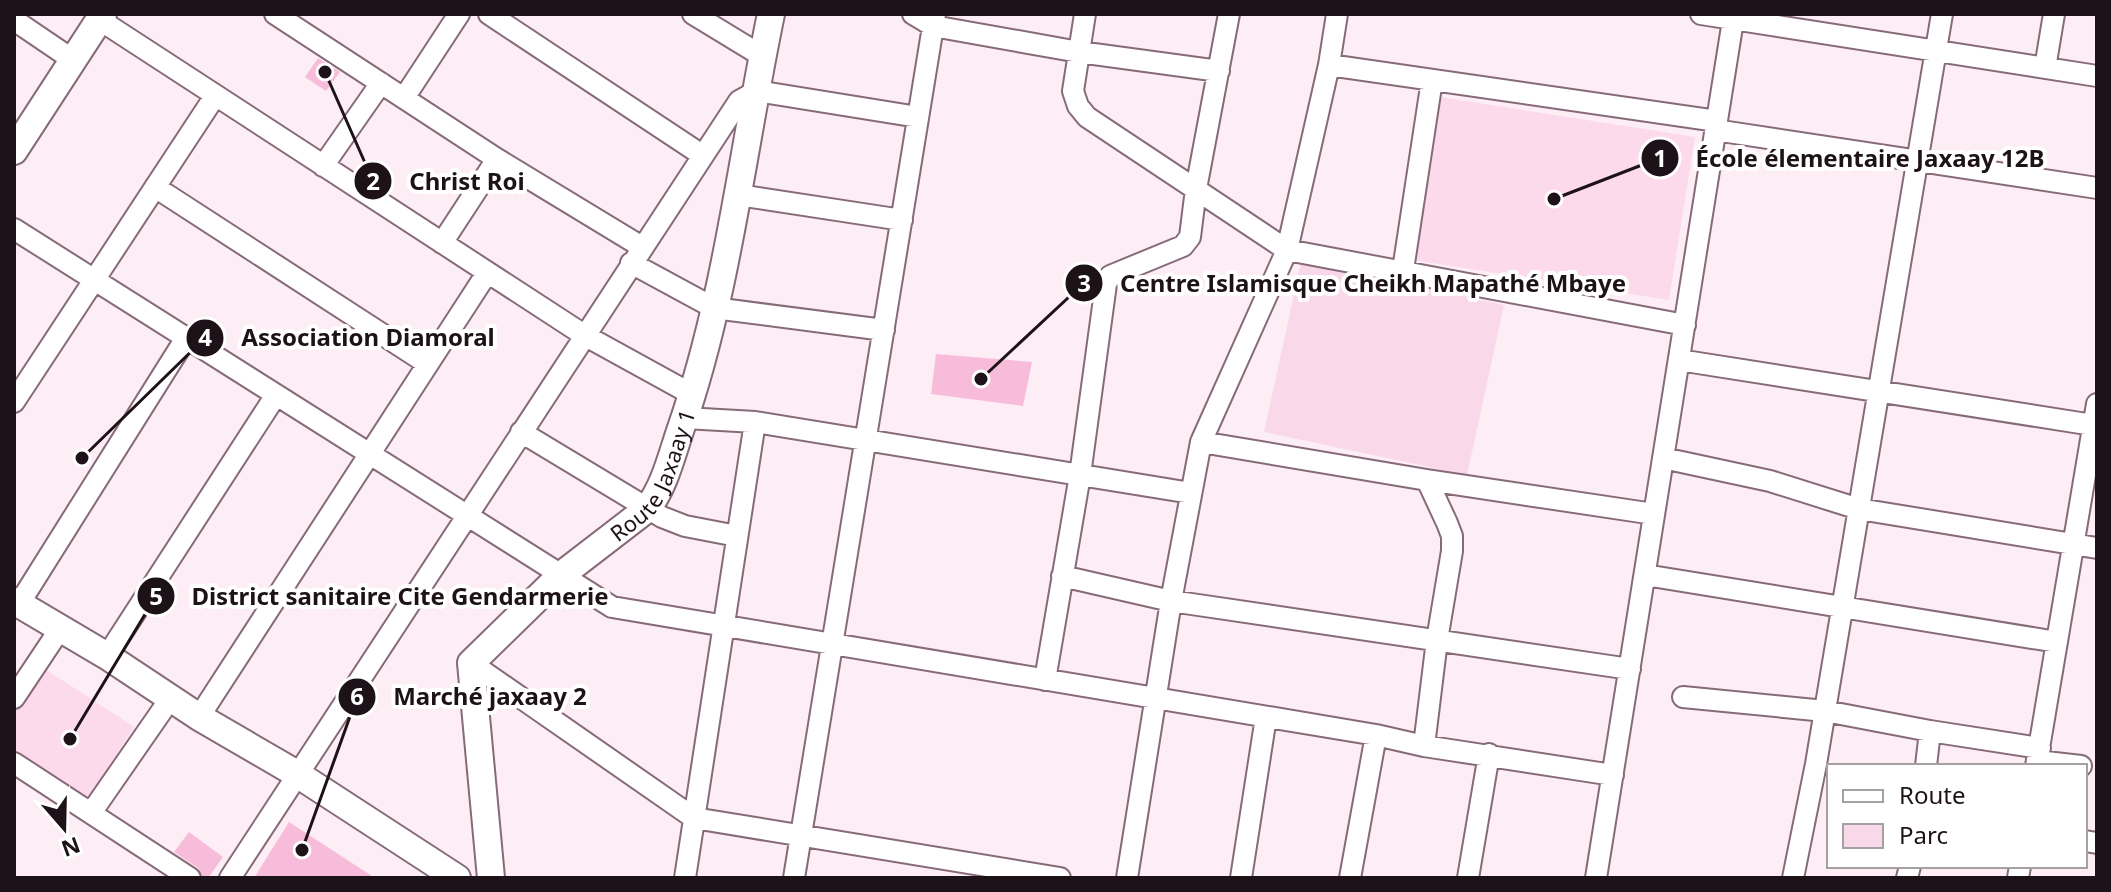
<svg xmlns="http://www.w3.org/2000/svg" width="2111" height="892" font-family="'Noto Sans',sans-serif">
	<rect width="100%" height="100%" fill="#fceef4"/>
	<!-- built -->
	<path fill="#fcdaeb" d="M1440,97l255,40 -26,163 -256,-40z
		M42,667l92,60 -46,71 -74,-47v-43z"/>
	<!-- green -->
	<path fill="#f9d9e9" d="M1301,262l203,43 -37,170 -203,-43z"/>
	<!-- building -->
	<path fill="#f8bcdb" d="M318,58l22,14 -14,19 -21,-14z
		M936,354l96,8 -9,44 -92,-12z
		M289,822l86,56h-121z
		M189,832l34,25 -15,21h-5l-5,-10 -24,-16z"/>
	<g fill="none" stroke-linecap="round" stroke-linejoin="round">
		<defs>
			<path id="minor" d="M275,14l222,145 145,88
				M489,14l213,141
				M693,14l69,42
				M913,14l20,12 146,26 140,19
				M1085,14l-12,77 5,15 9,11 200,133 398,75
				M1701,14l396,62
				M14,20l59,40
				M100,20l484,315 109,60
				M1329,65l388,56
				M2045,68l9,-54
				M404,98l55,-84
				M1715,130l382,58
				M323,166l58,-83
				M155,187l273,177
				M738,195l164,25
				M14,229l598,378 764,128 48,11 189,29
				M442,243l55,-84
				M631,263l83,45 170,22
				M1403,270l29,-190
				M1679,360l414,65
				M14,402l201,-306
				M685,418l70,4 436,71
				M521,432l141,85 23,9 52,10
				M1201,442l226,38 227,34
				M1663,458l107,23 89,28 238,39
				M1645,575l412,67
				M1062,576l109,25 459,68
				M19,604l167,-266
				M107,656l169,-261
				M471,663l223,155 366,60
				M1045,680l35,-205 26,-191 4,-8 73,-30 7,-9 6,-48 33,-175
				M1683,697l142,14 105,20 110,17
				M14,698l46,-69
				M199,717l288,-444
				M1424,746l13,-106 15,-89v-15l-5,-13 -20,-43
				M2037,761l44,5
				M14,763l176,115
				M1926,766l4,-35
				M2036,766l61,-362
				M91,813l79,-114
				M2085,841l12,2
				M230,878l509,-777 18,-10 161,26
				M685,878l70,-456
				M794,878l141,-864
				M1127,878l44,-277 30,-159 86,-192 42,-185 8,-51
				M1241,878l25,-161
				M1350,878l26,-143
				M1468,878l21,-124
				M1596,878l138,-864
				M1793,878l23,-114 126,-750
				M1907,878l3,-12
				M2018,878l2,-12"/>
			<g id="tertiary">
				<path d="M14,151l89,-137"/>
				<path d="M14,601l93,55 92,61 98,57 160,104"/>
				<path id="s1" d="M491,878l-20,-215 89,-87 87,-67c17,-22 24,-51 33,-78 47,-134 62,-278 91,-417"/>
			</g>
		</defs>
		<!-- minor casing -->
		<use href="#minor" stroke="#876a79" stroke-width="24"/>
		<!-- tertiary casing -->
		<use href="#tertiary" stroke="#876a79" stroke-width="30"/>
		<!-- minor -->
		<use href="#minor" stroke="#fff" stroke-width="20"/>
		<!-- tertiary -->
		<use href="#tertiary" stroke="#fff" stroke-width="26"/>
	</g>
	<g text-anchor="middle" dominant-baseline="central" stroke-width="8" stroke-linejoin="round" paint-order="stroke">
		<!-- street labels -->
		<g font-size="22" fill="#1d1217" stroke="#fff">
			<text stroke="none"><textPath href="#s1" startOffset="482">Route Jaxaay 1</textPath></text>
		</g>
	</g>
	<!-- callouts -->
	<path fill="none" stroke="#1d1217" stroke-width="3" d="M1554 199L1660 158M325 72L373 181M981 379L1084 283M82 458L205 338M70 739L156 596M302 850L357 697"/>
	<g fill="#1d1217" stroke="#fff" stroke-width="3">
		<circle cx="1554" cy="199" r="8"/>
		<circle cx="325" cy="72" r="8"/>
		<circle cx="981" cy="379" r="8"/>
		<circle cx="82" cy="458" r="8"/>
		<circle cx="70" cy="739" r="8"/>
		<circle cx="302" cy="850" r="8"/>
		<circle cx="1660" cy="158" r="20"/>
		<circle cx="373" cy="181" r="20"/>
		<circle cx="1084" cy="283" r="20"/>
		<circle cx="205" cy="338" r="20"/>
		<circle cx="156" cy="596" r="20"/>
		<circle cx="357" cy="697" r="20"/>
	</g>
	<g font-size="24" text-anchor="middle" font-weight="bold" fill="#fff">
		<text x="1660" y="167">1</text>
		<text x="373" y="190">2</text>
		<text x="1084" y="292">3</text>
		<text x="205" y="346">4</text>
		<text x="156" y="605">5</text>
		<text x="357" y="705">6</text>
	</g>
	<g font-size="24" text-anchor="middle" font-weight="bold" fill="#1d1217" stroke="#fff" stroke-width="8" stroke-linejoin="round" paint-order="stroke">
		<text x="1870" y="167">École élementaire Jaxaay 12B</text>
		<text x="467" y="190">Christ Roi</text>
		<text x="1373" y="292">Centre Islamisque Cheikh Mapathé Mbaye</text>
		<text x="368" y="346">Association Diamoral</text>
		<text x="400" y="605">District sanitaire Cite Gendarmerie</text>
		<text x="490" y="705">Marché jaxaay 2</text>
	</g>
	<!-- border -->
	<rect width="2111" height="892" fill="none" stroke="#1d1217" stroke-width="32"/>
	<!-- legend -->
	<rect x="1827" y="764" width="260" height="104" fill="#ffffff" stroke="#a5a0a2" stroke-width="2"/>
	<rect x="1843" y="790" width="40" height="12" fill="#ffffff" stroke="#a5a0a2" stroke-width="2"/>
	<text x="1899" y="804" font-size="24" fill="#1d1217">Route</text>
	<rect x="1843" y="824" width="40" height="24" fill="#f9d9e9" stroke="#a5a0a2" stroke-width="2"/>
	<text x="1899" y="844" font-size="24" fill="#1d1217">Parc</text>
	<!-- north arrow -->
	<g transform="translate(64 828) rotate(160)" stroke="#ffffff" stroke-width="6" paint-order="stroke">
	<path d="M0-6L14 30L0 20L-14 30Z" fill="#1d1217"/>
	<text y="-12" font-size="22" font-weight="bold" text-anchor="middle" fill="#1d1217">N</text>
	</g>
</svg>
